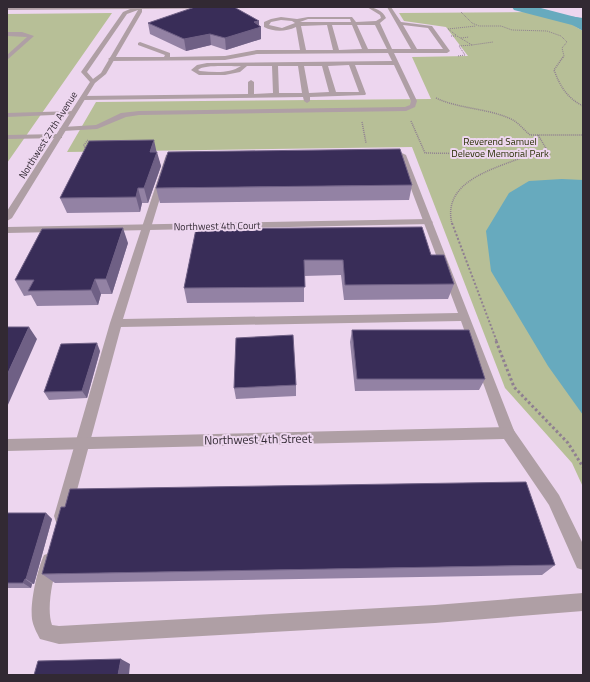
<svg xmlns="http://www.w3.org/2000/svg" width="590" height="682" font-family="'Titillium Web',sans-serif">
	<rect width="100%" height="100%" fill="#edd6ef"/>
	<!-- green -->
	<path fill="#b7bf97" d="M536,12l32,10 15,9v456l-11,-24 -67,-75 -93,-241 -345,5 29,-50 335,-3 -19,-42 56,-1 -22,-29 -42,-6 -5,-8z
		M112,13l-105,150v-149z"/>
	<!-- water -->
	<path fill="#67aabe" d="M561,15l22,3v13l-15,-9 -12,-4z
		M562,179l21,1v235l-35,-49 -57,-95 -5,-40 23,-38 20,-12z"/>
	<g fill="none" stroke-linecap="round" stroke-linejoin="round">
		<!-- river -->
		<path fill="#67aabe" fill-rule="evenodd" d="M512,7h25l46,12v11l-11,-5 -58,-15z"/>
		<!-- path-far3 -->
		<path stroke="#8f7f91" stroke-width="1" stroke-dasharray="1 1" stroke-linecap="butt" d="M461,12l11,11 7,3h22l11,4 35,1 14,5 6,6 -5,6 2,8 -1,2
			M456,35l-8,-6 28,-3
			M451,36h6l15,9 21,-3
			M461,38l8,-1
			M458,56l7,-1 -6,-9 13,-1"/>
		<!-- path-far2 -->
		<path stroke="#8f7f91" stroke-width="1.5" stroke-dasharray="1 1" stroke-linecap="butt" d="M563,57l-9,13c6,16 13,28 29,36
			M583,89v4
			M436,98c23,11 51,10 75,21 7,3 13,11 19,16h8
			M411,121l14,32 125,2 -12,-20h45
			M362,122l4,21
			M88,140l-4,5 1,3 3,1
			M452,224c-11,-45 47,-56 76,-69"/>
		<!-- path-far1 -->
		<path stroke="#8f7f91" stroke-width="2" stroke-dasharray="2 2" stroke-linecap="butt" d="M452,223l45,119"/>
		<!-- path -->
		<path stroke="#8f7f91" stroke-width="3" stroke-dasharray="2.5 2.5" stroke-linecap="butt" d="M496,341l18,46 54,56 15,24"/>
		<!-- service -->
		<path fill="#af9fa5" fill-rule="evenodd" d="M367,7c8,0 16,4 19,11l-6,5 12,26h19l-24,-42h4l10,15 31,4 18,25 -3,2h-53l23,48 -2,6 -9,4 -267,4 -13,2 -29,12 -34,2 -4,-2 4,-2 33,-2 25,-12 18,-2 266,-4 5,-2 1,-4 -17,-36h-39l11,29 -1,1 -55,2v4l-3,2 -3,-2 -1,-4 -220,3 -3,-2 3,-2 165,-2v-12l3,-2 3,2v12l19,-1 -1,-27h-25l-7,6 -15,3h-26l-8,-5 6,-5 10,-2 185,-2 -4,-8 -131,1 -32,6 -114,1 -3,-2 3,-2h53l1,-2 -27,-10v-2l2,-1 30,11v4l55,-1 32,-6h43l-4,-23c-11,5 -22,5 -32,0v-5l7,-3 10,-2 16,2 11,-2h44l4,5 20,-1 5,-3 -1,-3zM308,19h42l1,3h-51zM281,20l11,1 3,2 -13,5 -13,-3 2,-3zM327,25l6,25h-27l-5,-24zM332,25h20l10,24 -23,1zM357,25h18l12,24h-19zM403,25l25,3 15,21h-26zM349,65l10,27h-23l-8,-26zM241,66c-12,8 -27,6 -41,5l-2,-1c7,-6 33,-3 43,-4zM278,66h20l4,27h-23zM304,66h18l7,26 -20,1z
			M7,32h15l12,4 -27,24v-5l20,-18 -20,-1z
			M74,111l2,1v2l-69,3v-4z
			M59,134h3v4l-55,1v-4z
			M402,153l4,2 109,278 -2,4 -5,2 -5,-2 -2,-4 -40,-112 -340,6 -51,189 -2,6 -6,2 -6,-2 -2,-6 56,-193 56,-168zM399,157l59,156 -335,6 49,-160z
			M50,553l6,2c4,10 -2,21 -4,31 -2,11 -4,28 0,39l7,1 376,-21 148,-12v18l-148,12 -376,21 -19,-5c-3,-6 -7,-13 -8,-20 -2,-17 5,-48 12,-64z"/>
		<!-- minor -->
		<path fill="#af9fa5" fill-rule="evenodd" d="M428,219l5,3 -2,2 -424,9v-6z
			M508,427l5,2 46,66 24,49v26l-6,-2 -28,-63 -45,-66 -497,12v-12z"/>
		<!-- tertiary -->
		<path fill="#af9fa5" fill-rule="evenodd" d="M252,7l-2,1 -108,1v3l-36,62 -11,9 -83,135 -5,3v-10l83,-129 -9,-10 42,-60 7,-3 -123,1v-2zM138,10l-37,63 -8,6 -6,-7 40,-58z"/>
	</g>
	<!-- wall -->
	<path fill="#9382a4" d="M148,23l111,3 2,13 -35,11 -15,-5 -25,6 -36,-17z
		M156,152l5,14 -13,37h-6l-2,9 -73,1 -7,-15z
		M412,185l-3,15 -249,3 -4,-15z
		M196,229l235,26 23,29 -6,15 -104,1 -3,-25 -37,1v26l-117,1 -3,-15z
		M128,243l-16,51h-11l-3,11 -61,1 -6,-11 -7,1 -9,-16z
		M352,330l133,49 -6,11 -124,1 -5,-49z
		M100,351l-13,47 -38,2 -5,-8z
		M296,385v11l-60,3 -2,-11z
		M7,513h39l6,6 -18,65h-2l-1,4h-24z
		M555,565l-13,10 -487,8 -13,-9z"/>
	<!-- shaded-wall -->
	<path fill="#6f6085" d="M259,21v7l2,-1v12l-35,11 -1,-12 29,-16z
		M210,34l1,11 -25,6 -2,-12z
		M154,140l3,14v-2l4,14 -13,37 -4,-15 6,-36z
		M138,188l4,15 -2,9 -4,-15z
		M123,228l5,15 -16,51 -6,-15z
		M95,279l6,15 -3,11 -7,-15z
		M29,327l8,12 -30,68v-32z
		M97,343l3,8 -13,47 -5,-7z
		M46,513l6,6 -18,65 -8,-5z
		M25,579l7,5 -1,4 -8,-5z
		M121,659l9,5 -1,11h-11z"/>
	<!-- building -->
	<path fill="#392d58" stroke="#6f6085" d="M195,7h39l25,14 -5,1 7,5 -36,11 -15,-4 -26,5 -36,-16z
		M154,140l-4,12h7l-13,36h-6l-2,9 -76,1 29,-57z
		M400,149l12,36 -256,3 12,-36z
		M422,227l9,28h13l10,29 -109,1 -2,-25h-39l1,27 -121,1 12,-59z
		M123,228l-17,51h-11l-4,11 -63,1 6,-11h-19l27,-51z
		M7,327h22l-22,48z
		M352,330h117l16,49h-128z
		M293,335l3,50 -62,3 2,-50z
		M97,343l-15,48 -38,1 17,-48z
		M526,482l29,83 -513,9 19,-67h4l5,-18z
		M7,513h39l-20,66h-1l-2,4h-16z
		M121,659l-3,16h-84l4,-14z"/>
	<g text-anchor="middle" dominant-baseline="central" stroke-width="4" stroke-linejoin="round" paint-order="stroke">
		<!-- far-street labels -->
		<g font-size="10" fill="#322933" stroke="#edd6ef">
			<text transform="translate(48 135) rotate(-58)">Northwest 27th Avenue</text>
			<text transform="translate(217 226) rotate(-1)">Northwest 4th Court</text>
		</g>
		<!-- far-park labels -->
		<g font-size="10" fill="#272d02" stroke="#edd6ef">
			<text x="500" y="141">Reverend Samuel<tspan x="500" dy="12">Delevoe Memorial Park</tspan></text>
		</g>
		<!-- street labels -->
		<g font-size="12" fill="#322933" stroke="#edd6ef">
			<text transform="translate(258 439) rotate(-1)">Northwest 4th Street</text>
		</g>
	</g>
	<!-- border -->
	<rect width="590" height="682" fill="none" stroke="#322933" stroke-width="16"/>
</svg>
